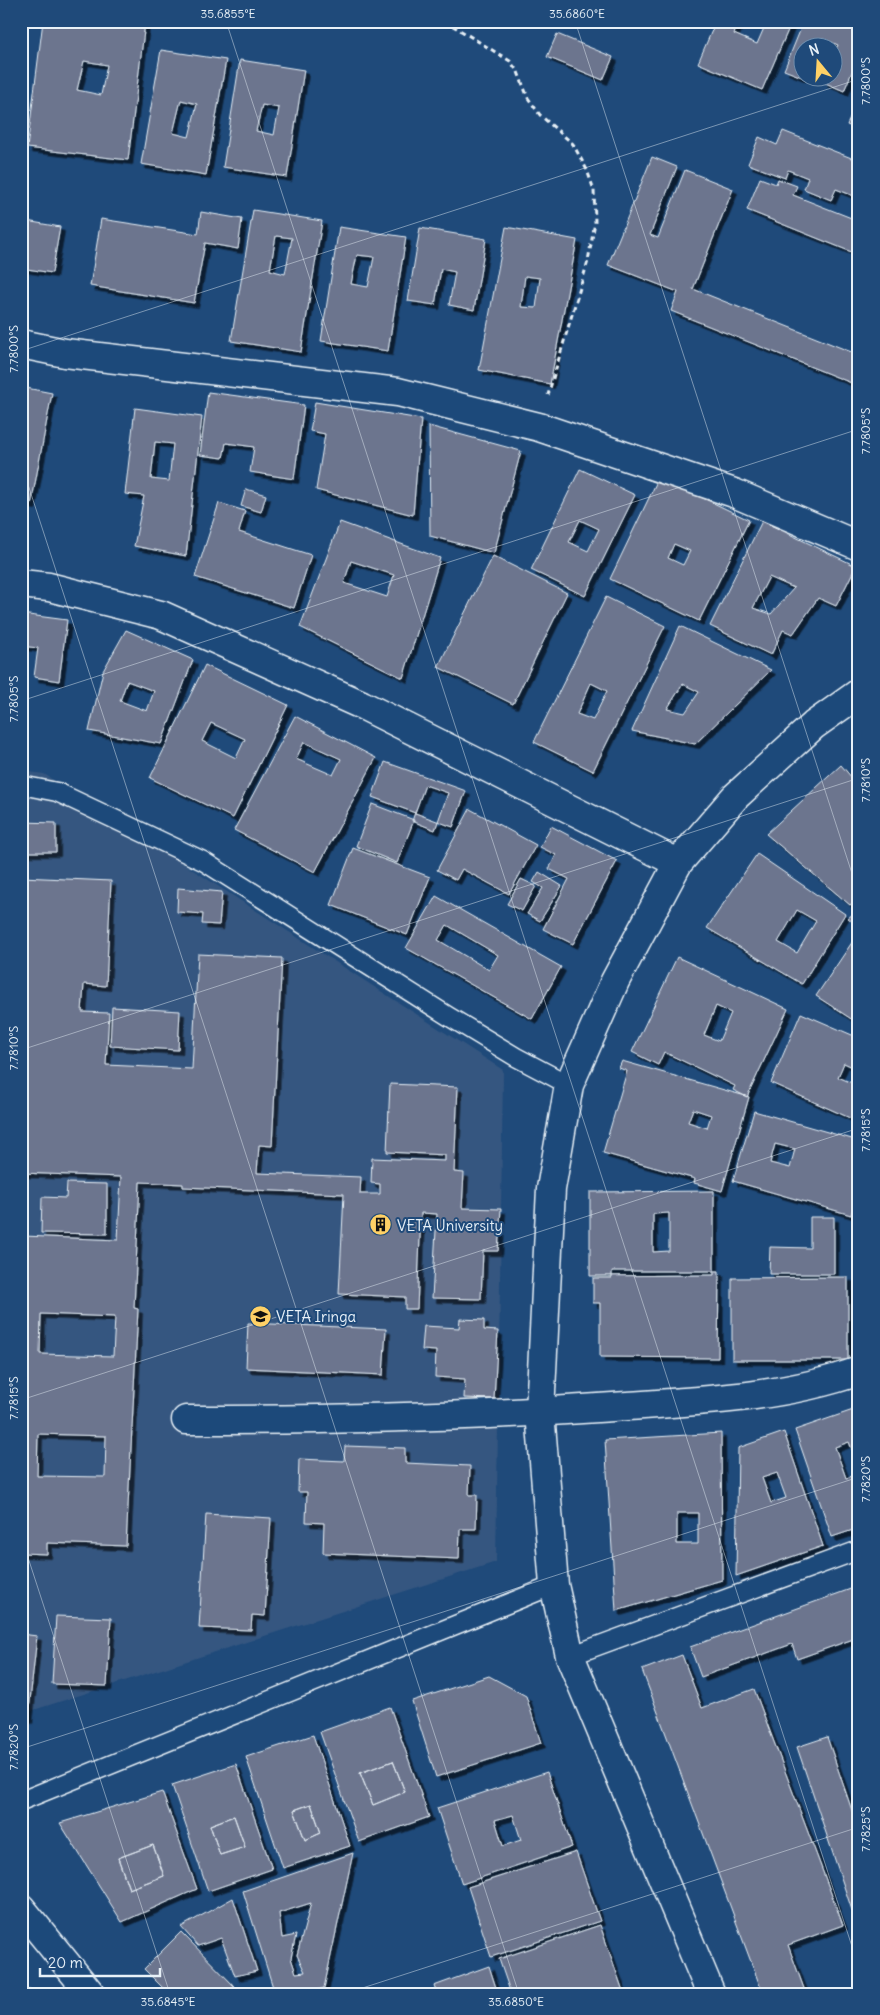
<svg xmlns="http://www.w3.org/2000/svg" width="880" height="2015" font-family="Delius,sans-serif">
	<defs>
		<filter id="shadow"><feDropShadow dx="4.5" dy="4.5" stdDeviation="0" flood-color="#0009"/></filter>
	</defs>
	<rect width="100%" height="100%" fill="#1f4a7a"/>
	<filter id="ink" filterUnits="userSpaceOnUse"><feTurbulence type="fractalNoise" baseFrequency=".02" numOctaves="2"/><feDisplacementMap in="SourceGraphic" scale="10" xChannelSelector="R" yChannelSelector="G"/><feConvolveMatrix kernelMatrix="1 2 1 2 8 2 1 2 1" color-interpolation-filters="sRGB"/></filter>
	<g filter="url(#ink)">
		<!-- built -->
		<path fill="#365780" d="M21,771l23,3 459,296 -7,492 -475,152z"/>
		<!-- building -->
		<path fill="#6c748e" stroke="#e8f1f8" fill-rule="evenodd" filter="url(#shadow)" d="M43,21l102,2 -17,137 -101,-12zM84,61l23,4 -6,30 -24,-5z
			M716,21h23l-5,13 23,10 10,-23h25l-30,69 -64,-27z
			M804,21h55v34l-15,36 -21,-9 2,-4h7v-21l6,-12 -17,-7 -4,10h-15v29l-18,-7z
			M557,34l56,23 -10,23 -56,-23z
			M161,50l65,10 -20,115 -65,-11zM181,100l16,4 -8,33 -16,-4z
			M240,60l64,10 -17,107 -64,-10zM262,105l17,3 -5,27 -18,-4z
			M859,98v32l-12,-5z
			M783,131l76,30v37l-23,-9 -5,11 -27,-11 4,-11 -20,-8 -3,8 -37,-14 11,-27 18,8z
			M652,157l25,10 -27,68 8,3 27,-68 48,19 -40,100 166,66v31l-188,-75 7,-19 -70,-27z
			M760,178l16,6 2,-5 19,7 -4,9 66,26v34l-112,-45z
			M253,210l69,11 -21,131 -70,-11zM276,236l16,2 -7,36 -15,-4z
			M201,212l41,7 -4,30 -33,-6 -11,60 -104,-17 11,-67 97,15z
			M21,220l39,7 -8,46 -31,-5z
			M339,227l67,10 -18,114 -67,-10zM357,255l17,2 -6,30 -17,-3z
			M506,227l71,13 -27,144 -71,-14zM525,276l15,2 -4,30 -15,-1z
			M420,228l66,11 -12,71 -25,-5 6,-33 -14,-3 -6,36 -27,-4z
			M21,387l31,6 -21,112 -10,-2z
			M208,392l96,13 -10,74 -44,-7 4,-25 -28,-4 -3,15 -23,-3z
			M315,402l106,17 -8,96 -97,-25 9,-56 -15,-3z
			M135,408l67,9 -16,139 -52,-10 10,-50 -19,-2zM155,442l18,2 -4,37 -18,-2z
			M429,426l92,25 -27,102 -64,-17z
			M580,469l55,26 -50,101 -54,-26zM580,520l19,9 -11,22 -19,-9z
			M659,477l90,43 -50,101 -89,-42zM674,544l16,7 -7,14 -15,-7z
			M246,489l20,6 -5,17 -20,-6z
			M219,503l26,8 -6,21 72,23 -17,53 -99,-31z
			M762,521l94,45 -20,40 -18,-8 -25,36 -10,-4 -12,25 -61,-29zM769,577l25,11 -23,26 -18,-6z
			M340,522l100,36 -37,120 -103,-51zM351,561l43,14 -7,22 -43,-14z
			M493,556l74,37 -54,111 -75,-37z
			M606,597l59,29 -72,145 -59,-29zM591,683l16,8 -14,29 -16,-6z
			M21,614l46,6 -8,61 -25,-4 4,-29 -17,-2z
			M680,626l91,44 -76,74 -63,-13zM683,684l16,8 -14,21 -18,-4z
			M126,630l67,30 -32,84 -72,-13 14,-60zM127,681l27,10 -7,20 -27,-10z
			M205,665l83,40 -55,113 -83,-40zM211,723l34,16 -9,19 -34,-17z
			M295,716l81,42 -61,114 -81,-42zM304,742l37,17 -8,16 -37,-16z
			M385,762l81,29 -13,36 -81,-30z
			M841,765l18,21v112l-9,7 -84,-71z
			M425,785l23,8 -13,37 -23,-9z
			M372,804l42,16 -17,43 -41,-17z
			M470,809l66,36 -27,49 -47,-25 -6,11 -19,-10z
			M21,822l35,1v29h-35z
			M551,826l66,35 -44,83 -30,-15 26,-50 -20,-10 7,-14 -16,-8z
			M353,848l77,29 -23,58 -76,-30z
			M757,854l88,60 -43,70 -95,-56zM797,910l19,11 -19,32 -19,-11z
			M539,872l23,14 -22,35 -13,-7 16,-26 -10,-6z
			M21,877l90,4 -5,105 -22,-2 -2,28 27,1 -3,52 86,4 6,-115 84,4 -10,188 -13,-1 -2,28 104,4 -1,17h20v-10l-9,-1 1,-25 73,3v-6l-58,-3 3,-68 68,3 -4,85 10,1 -2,35 39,1 -3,42h-15l-2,48 -49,-1 5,-84 -16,-1 -4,96h-12v-12l-66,-3 5,-100 -161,-7v-3l-43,-2 -6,126 4,1 -12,237 -79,-3v11l-26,-1 2,-317 95,4 3,-63 -100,-4zM41,1314l74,3 -2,39 -73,-2zM38,1434l68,2 -1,41 -68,-1z
			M521,879l15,7 -14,25 -15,-7z
			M178,888l44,4 -3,33 -17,-1 1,-10 -26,-2z
			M436,896l125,71 -29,52 -126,-71zM447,925l51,30 -9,15 -51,-30z
			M859,909v18l-11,-9z
			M859,932v92l-43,-28z
			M677,957l111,52 -41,88 -14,-7 2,-4 -71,-34 -6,13 -26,-13zM716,1006l15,7 -12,28 -15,-6z
			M112,1007l68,4 -2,39 -68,-4z
			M801,1013l58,25v32l-15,-7 -6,14 21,9v36l-88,-39z
			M622,1061l127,36 -27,94 -28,-8 1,-4 -92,-26 24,-82 -8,-3zM693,1109l18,6 -4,13 -19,-6z
			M754,1111l105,30v47l-8,27 -118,-34zM775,1144l20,5 -5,19 -20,-5z
			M67,1183l40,1v50l-66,-1 1,-36 24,1z
			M714,1191v84l-124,1v-84zM669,1213v38l-16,1v-38z
			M810,1217h24v57h-65l1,-27 40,1z
			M612,1271h107l-1,87 -118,-1v-54h-7v-25h19z
			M848,1277v83h-116v-82z
			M460,1319l24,1v10l14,1 -4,68 -30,-1 1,-19 -30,-2 1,-26 -14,-1 2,-24 35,2z
			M248,1323l138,6 -3,46 -137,-7z
			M859,1408v59l-10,-25 -14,5 11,31 13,-4v54l-27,9 -37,-107z
			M784,1432l39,114 -87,30 2,-128zM777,1473l9,25 -15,5 -9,-25z
			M721,1433l1,147 -106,31 -11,-171zM677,1513h21v31h-21z
			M345,1446l60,2v15l65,3 -1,29h8l-1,34h-16l-1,30 -136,-6 1,-30 -18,-1 1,-30h-9l1,-33 45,2z
			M206,1514l65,4 -6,98 -13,-1 -1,15 -52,-2z
			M859,1586v51l-62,22 -5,-15 -91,33 -11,-30z
			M56,1616l55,2 -4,68 -55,-2z
			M21,1634l16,2 -9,83 -7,-1z
			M682,1655l20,53 52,-19 89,236 -55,20 18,49h-43l-121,-324z
			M489,1676l37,20 15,47 -105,34 -24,-76z
			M390,1707l39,110 -70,25 -39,-110zM393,1761l12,31 -32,13 -13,-32z
			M313,1735l37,111 -67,22 -37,-111zM311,1804l10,29 -16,7 -11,-30z
			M827,1737l32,94v100l-62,-184z
			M393,1761l12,31 -32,13 -13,-32z
			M236,1764l36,105 -64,22 -36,-106zM234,1816l11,31 -25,8 -10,-30z
			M547,1772l25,75 -110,37 -25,-76zM513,1815l8,25 -18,6 -8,-26z
			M162,1792l35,97 -75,33 -62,-99zM153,1845l11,31 -35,13 -11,-31z
			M311,1804l10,29 -16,7 -11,-30z
			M234,1816l11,31 -25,8 -10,-30z
			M153,1845l11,31 -35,13 -11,-31z
			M576,1852l24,69 -109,36 -23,-70z
			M353,1853l-29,135 -20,6h-29l-32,-103zM311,1903l-14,52 8,17 -9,1 -5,-15 5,-23 -14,3 -3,-25z
			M233,1898l24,73 -22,5 -14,-38 -23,8 -17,-19z
			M600,1925l24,69h-113l-12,-35z
			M181,1932l61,62h-73l-25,-25z
			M489,1966l9,28h-61l-3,-8z
			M21,1990h17v4h-17z"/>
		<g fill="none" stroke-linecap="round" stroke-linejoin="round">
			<defs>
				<path id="service" d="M21,785l36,7 146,69 245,155 68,41 53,28
					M570,1656l289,-106
					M21,1801l533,-216"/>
				<path id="minor" d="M21,344l44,9 333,39 141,35 195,66 125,53
					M21,584l28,3 112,28 201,90 316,158
					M186,1420c142,0 285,-3 427,-13 82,-6 167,-8 246,-36
					M21,1908l70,86"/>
				<path id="tertiary" d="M711,1994l-141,-338 -16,-71 -14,-173 11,-223 18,-104 46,-104 63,-118 57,-66 79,-72 45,-32"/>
			</defs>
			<!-- service casing -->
			<use href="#service" stroke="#e8f1f8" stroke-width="21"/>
			<!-- minor casing -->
			<use href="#minor" stroke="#e8f1f8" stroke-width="31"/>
			<!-- tertiary casing -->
			<use href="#tertiary" stroke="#e8f1f8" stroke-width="31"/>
			<!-- path -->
			<path stroke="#e8f1f8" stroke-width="3" stroke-dasharray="5 4" stroke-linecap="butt" d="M445,21l65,40 8,11 10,26 12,17 33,29 14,26 7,20 1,32 -7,39 -40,134"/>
			<!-- service -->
			<use href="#service" stroke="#1f4a7a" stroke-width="18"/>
			<!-- minor -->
			<use href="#minor" stroke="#1f4a7a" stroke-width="28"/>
			<!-- tertiary -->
			<use href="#tertiary" stroke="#1f4a7a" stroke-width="28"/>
		</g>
	</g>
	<!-- ticks -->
	<path fill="none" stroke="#e8f1f8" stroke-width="1" stroke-opacity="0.45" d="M226,21l633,1947M575,21l284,874M21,351l838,-272M21,463l498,1531M21,701l838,-272M21,1050l838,-272M21,1400l838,-272M21,1536l149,458M21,1749l838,-272M344,1994l515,-167"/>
	<!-- icons -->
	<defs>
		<symbol id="building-disc" viewBox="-11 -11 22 22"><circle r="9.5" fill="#ffd166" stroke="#1f4a7a"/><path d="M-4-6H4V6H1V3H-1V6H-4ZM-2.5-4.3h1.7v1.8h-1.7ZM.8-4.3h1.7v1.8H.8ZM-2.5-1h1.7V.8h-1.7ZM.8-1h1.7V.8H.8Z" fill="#111"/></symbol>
		<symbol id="school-disc" viewBox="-11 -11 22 22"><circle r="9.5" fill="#ffd166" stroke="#1f4a7a"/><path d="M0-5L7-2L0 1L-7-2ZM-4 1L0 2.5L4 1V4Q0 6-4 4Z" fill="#111"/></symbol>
	</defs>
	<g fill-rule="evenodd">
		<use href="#building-disc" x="368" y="1212" width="25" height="25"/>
		<use href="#school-disc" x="248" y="1304" width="25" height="25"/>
	</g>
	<g text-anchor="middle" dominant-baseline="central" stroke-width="4" stroke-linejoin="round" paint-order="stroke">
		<!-- poi labels -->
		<g font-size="15" fill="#e8f1f8" stroke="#1f4a7a" text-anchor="start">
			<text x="397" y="1225">VETA University</text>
			<text x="276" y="1316">VETA Iringa</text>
		</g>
	</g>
	<!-- margin -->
	<rect width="880" height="2015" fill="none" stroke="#1f4a7a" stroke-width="55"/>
	<!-- north arrow -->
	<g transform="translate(818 62) rotate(342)"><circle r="24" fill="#1f4a7a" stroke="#6f8dac"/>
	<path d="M0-4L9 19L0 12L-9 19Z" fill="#ffd166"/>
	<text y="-8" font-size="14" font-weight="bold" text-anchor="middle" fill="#e8f1f8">N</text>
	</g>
	<!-- scale -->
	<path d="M40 1968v8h120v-8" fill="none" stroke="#e8f1f8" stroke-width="2.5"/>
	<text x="48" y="1968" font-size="15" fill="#e8f1f8" stroke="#1f4a7a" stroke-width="4" paint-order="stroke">20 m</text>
	<rect x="28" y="28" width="824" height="1960" fill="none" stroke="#e8f1f8" stroke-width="2"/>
	<g font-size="12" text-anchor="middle" fill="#e8f1f8">
		<text x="228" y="18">35.6855°E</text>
		<text x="577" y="18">35.6860°E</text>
		<text transform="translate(866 81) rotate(-90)" y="4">7.7800°S</text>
		<text transform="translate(14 349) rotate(-90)" y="4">7.7800°S</text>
		<text transform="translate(866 431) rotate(-90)" y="4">7.7805°S</text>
		<text transform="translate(14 699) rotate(-90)" y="4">7.7805°S</text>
		<text transform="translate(866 780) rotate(-90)" y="4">7.7810°S</text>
		<text transform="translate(14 1048) rotate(-90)" y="4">7.7810°S</text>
		<text transform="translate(866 1130) rotate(-90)" y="4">7.7815°S</text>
		<text transform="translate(14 1398) rotate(-90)" y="4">7.7815°S</text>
		<text transform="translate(866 1479) rotate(-90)" y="4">7.7820°S</text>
		<text transform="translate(14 1747) rotate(-90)" y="4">7.7820°S</text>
		<text transform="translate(866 1829) rotate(-90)" y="4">7.7825°S</text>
		<text x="168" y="2006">35.6845°E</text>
		<text x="516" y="2006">35.6850°E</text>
	</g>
</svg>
